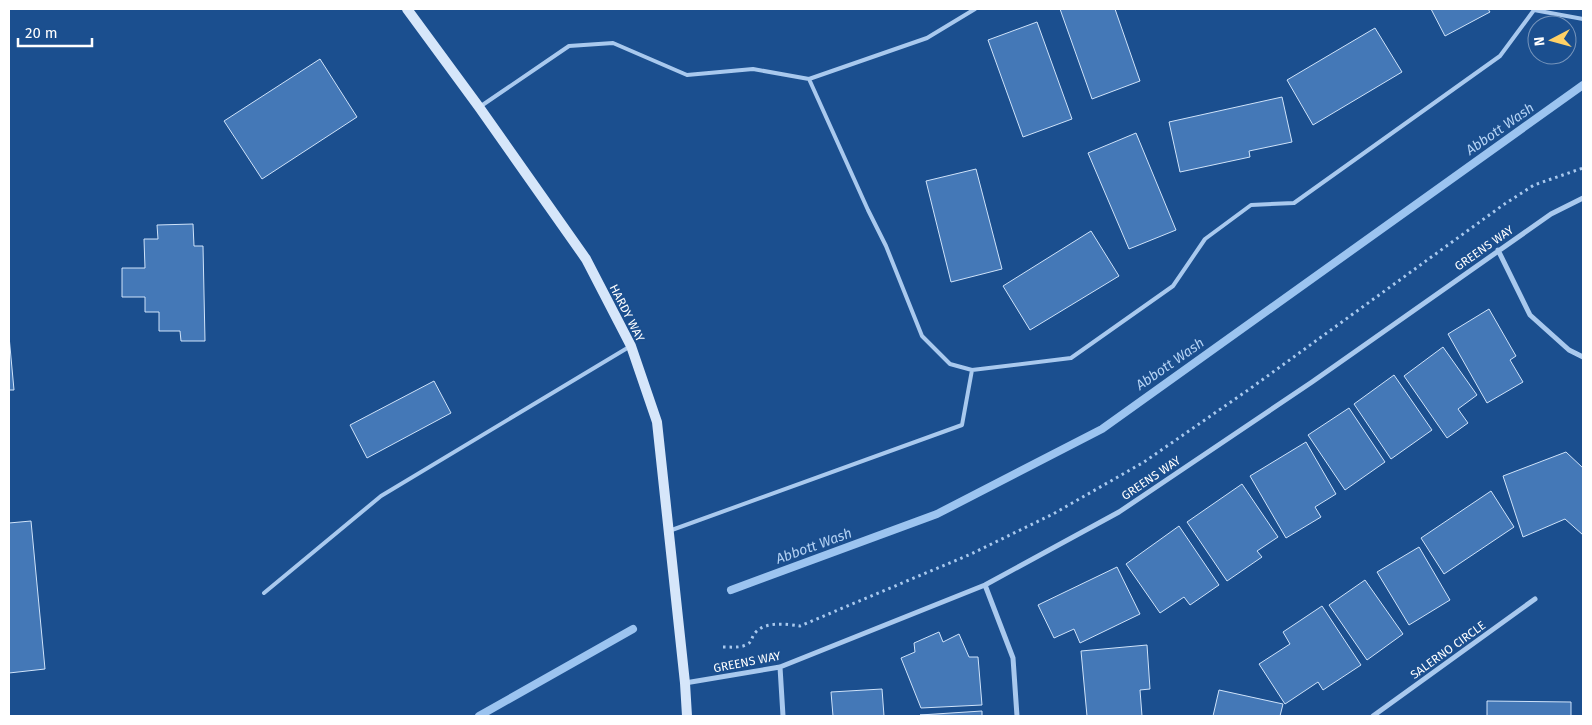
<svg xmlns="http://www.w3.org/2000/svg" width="1592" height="725" font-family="'Fira Sans',sans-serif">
	<rect width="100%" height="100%" fill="#1b4f8f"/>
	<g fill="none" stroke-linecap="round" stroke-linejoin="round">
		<!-- stream -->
		<path stroke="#9cc4f0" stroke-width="8" d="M731,590l206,-76 165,-85 481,-344
			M479,716l154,-87"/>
	</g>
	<!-- building -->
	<path fill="#4478b7" stroke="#cfe3fa" d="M1060,9h55l25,72 -48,18z
		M1431,9h57l2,3 -45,24z
		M1037,22l35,97 -49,18 -35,-97z
		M1375,28l27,44 -89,53 -26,-45z
		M320,59l37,58 -95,62 -38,-58z
		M1282,97l10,45 -43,9 1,6 -70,15 -11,-50z
		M1136,133l40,97 -47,19 -41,-96z
		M976,169l26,100 -51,13 -25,-101z
		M193,224l1,22h9l2,95h-24l-1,-10h-21v-19h-14v-15h-23v-29h23l-1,-29h14l-1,-14z
		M1091,231l28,45 -89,54 -27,-44z
		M1489,309l27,47 -6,4 13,22 -36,21 -39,-69z
		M9,336l5,54h-5z
		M1443,347l34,48 -19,14 10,14 -21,15 -43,-62z
		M1394,375l38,55 -41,29 -37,-55z
		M434,381l17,32 -84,45 -17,-33z
		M1349,408l36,54 -40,28 -37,-55z
		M1306,442l30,52 -21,13 6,10 -35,21 -36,-62z
		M1566,452l17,16v67l-18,-16 -42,18 -20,-61z
		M1242,484l36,53 -21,14 5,6 -35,24 -40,-59z
		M1491,491l23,36 -70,47 -23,-36z
		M31,521l14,148 -36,4v-150z
		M1179,526l40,59 -29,20 -6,-8 -24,16 -34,-49z
		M1419,547l31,53 -41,25 -32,-53z
		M1117,567l23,47 -60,29 -6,-14 -20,9 -16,-33z
		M1365,580l38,54 -36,26 -38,-55z
		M1322,606l39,59 -38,25 -5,-8 -33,22 -26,-40 31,-20 -7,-12z
		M939,632l4,10 16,-8 10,23h9l4,48 -61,3 -20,-50 14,-6 -1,-9z
		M1147,645l3,44 -10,1 2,26h-55l-6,-65z
		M882,689l2,27h-51l-2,-24z
		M1219,690l64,14 -3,12h-67z
		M1487,701l84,1v14h-84z
		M982,711v5l-62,-1z"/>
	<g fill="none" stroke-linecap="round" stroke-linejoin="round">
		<!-- path -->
		<path stroke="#a9c9ee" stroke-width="3" stroke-dasharray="2.5 4" stroke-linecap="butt" d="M723,647c8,0 16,1 23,-2 7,-3 5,-8 9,-12 10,-12 32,-9 45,-7l171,-72 82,-40 91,-52 107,-74 252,-183 31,-20 49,-17"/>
		<!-- service -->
		<path stroke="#a9c9ee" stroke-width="4" d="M1534,10l49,9
			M809,79l59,131 18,36 36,90 28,28 22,6 99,-12 102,-72 32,-47 46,-34 43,-2 206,-147 34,-46
			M481,106l88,-60 44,-3 74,32 66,-6 56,10 118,-41 48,-29
			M669,531l293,-106 10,-55
			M264,593l117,-97 248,-149"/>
		<!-- minor -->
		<path stroke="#a9c9ee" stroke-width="5" d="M1498,250l32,65 39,35 14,7
			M985,585l28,73 4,58
			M780,667l3,49
			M685,683l95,-16 205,-82 134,-73 193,-130 239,-168 32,-16
			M1373,716l162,-117"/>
		<!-- secondary -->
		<path stroke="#d6e6fa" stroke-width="10" d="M407,9l72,98 107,152 45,87 26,76 28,261 2,33"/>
	</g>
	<g text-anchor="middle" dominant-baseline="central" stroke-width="4" stroke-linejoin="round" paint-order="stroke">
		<!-- street labels -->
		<g font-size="12" fill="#fff" stroke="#1b4f8f">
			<text transform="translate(1484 248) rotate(-35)">GREENS WAY</text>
			<text transform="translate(627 313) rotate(63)">HARDY WAY</text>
			<text transform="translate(1151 478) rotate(-34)">GREENS WAY</text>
			<text transform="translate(1448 650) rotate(-36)">SALERNO CIRCLE</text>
			<text transform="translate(747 662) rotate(-11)">GREENS WAY</text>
		</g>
		<!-- water labels -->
		<g font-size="14" font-style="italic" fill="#b5d3f5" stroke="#1b4f8f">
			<text transform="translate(1500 129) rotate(-35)">Abbott Wash</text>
			<text transform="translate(1170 364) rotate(-35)">Abbott Wash</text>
			<text transform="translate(814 546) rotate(-20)">Abbott Wash</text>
		</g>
	</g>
	<!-- border -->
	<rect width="1592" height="725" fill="none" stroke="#ffffff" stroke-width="20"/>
	<!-- north arrow -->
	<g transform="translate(1552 40) rotate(264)"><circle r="24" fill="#1b4f8f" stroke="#7695bc"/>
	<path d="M0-4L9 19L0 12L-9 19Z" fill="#ffd166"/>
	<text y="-8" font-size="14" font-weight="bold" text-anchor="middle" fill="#ffffff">N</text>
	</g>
	<!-- scale -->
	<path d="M18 38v8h74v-8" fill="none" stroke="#ffffff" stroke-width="2.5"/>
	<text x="25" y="38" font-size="15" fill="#ffffff" stroke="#1b4f8f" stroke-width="4" paint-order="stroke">20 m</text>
</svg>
